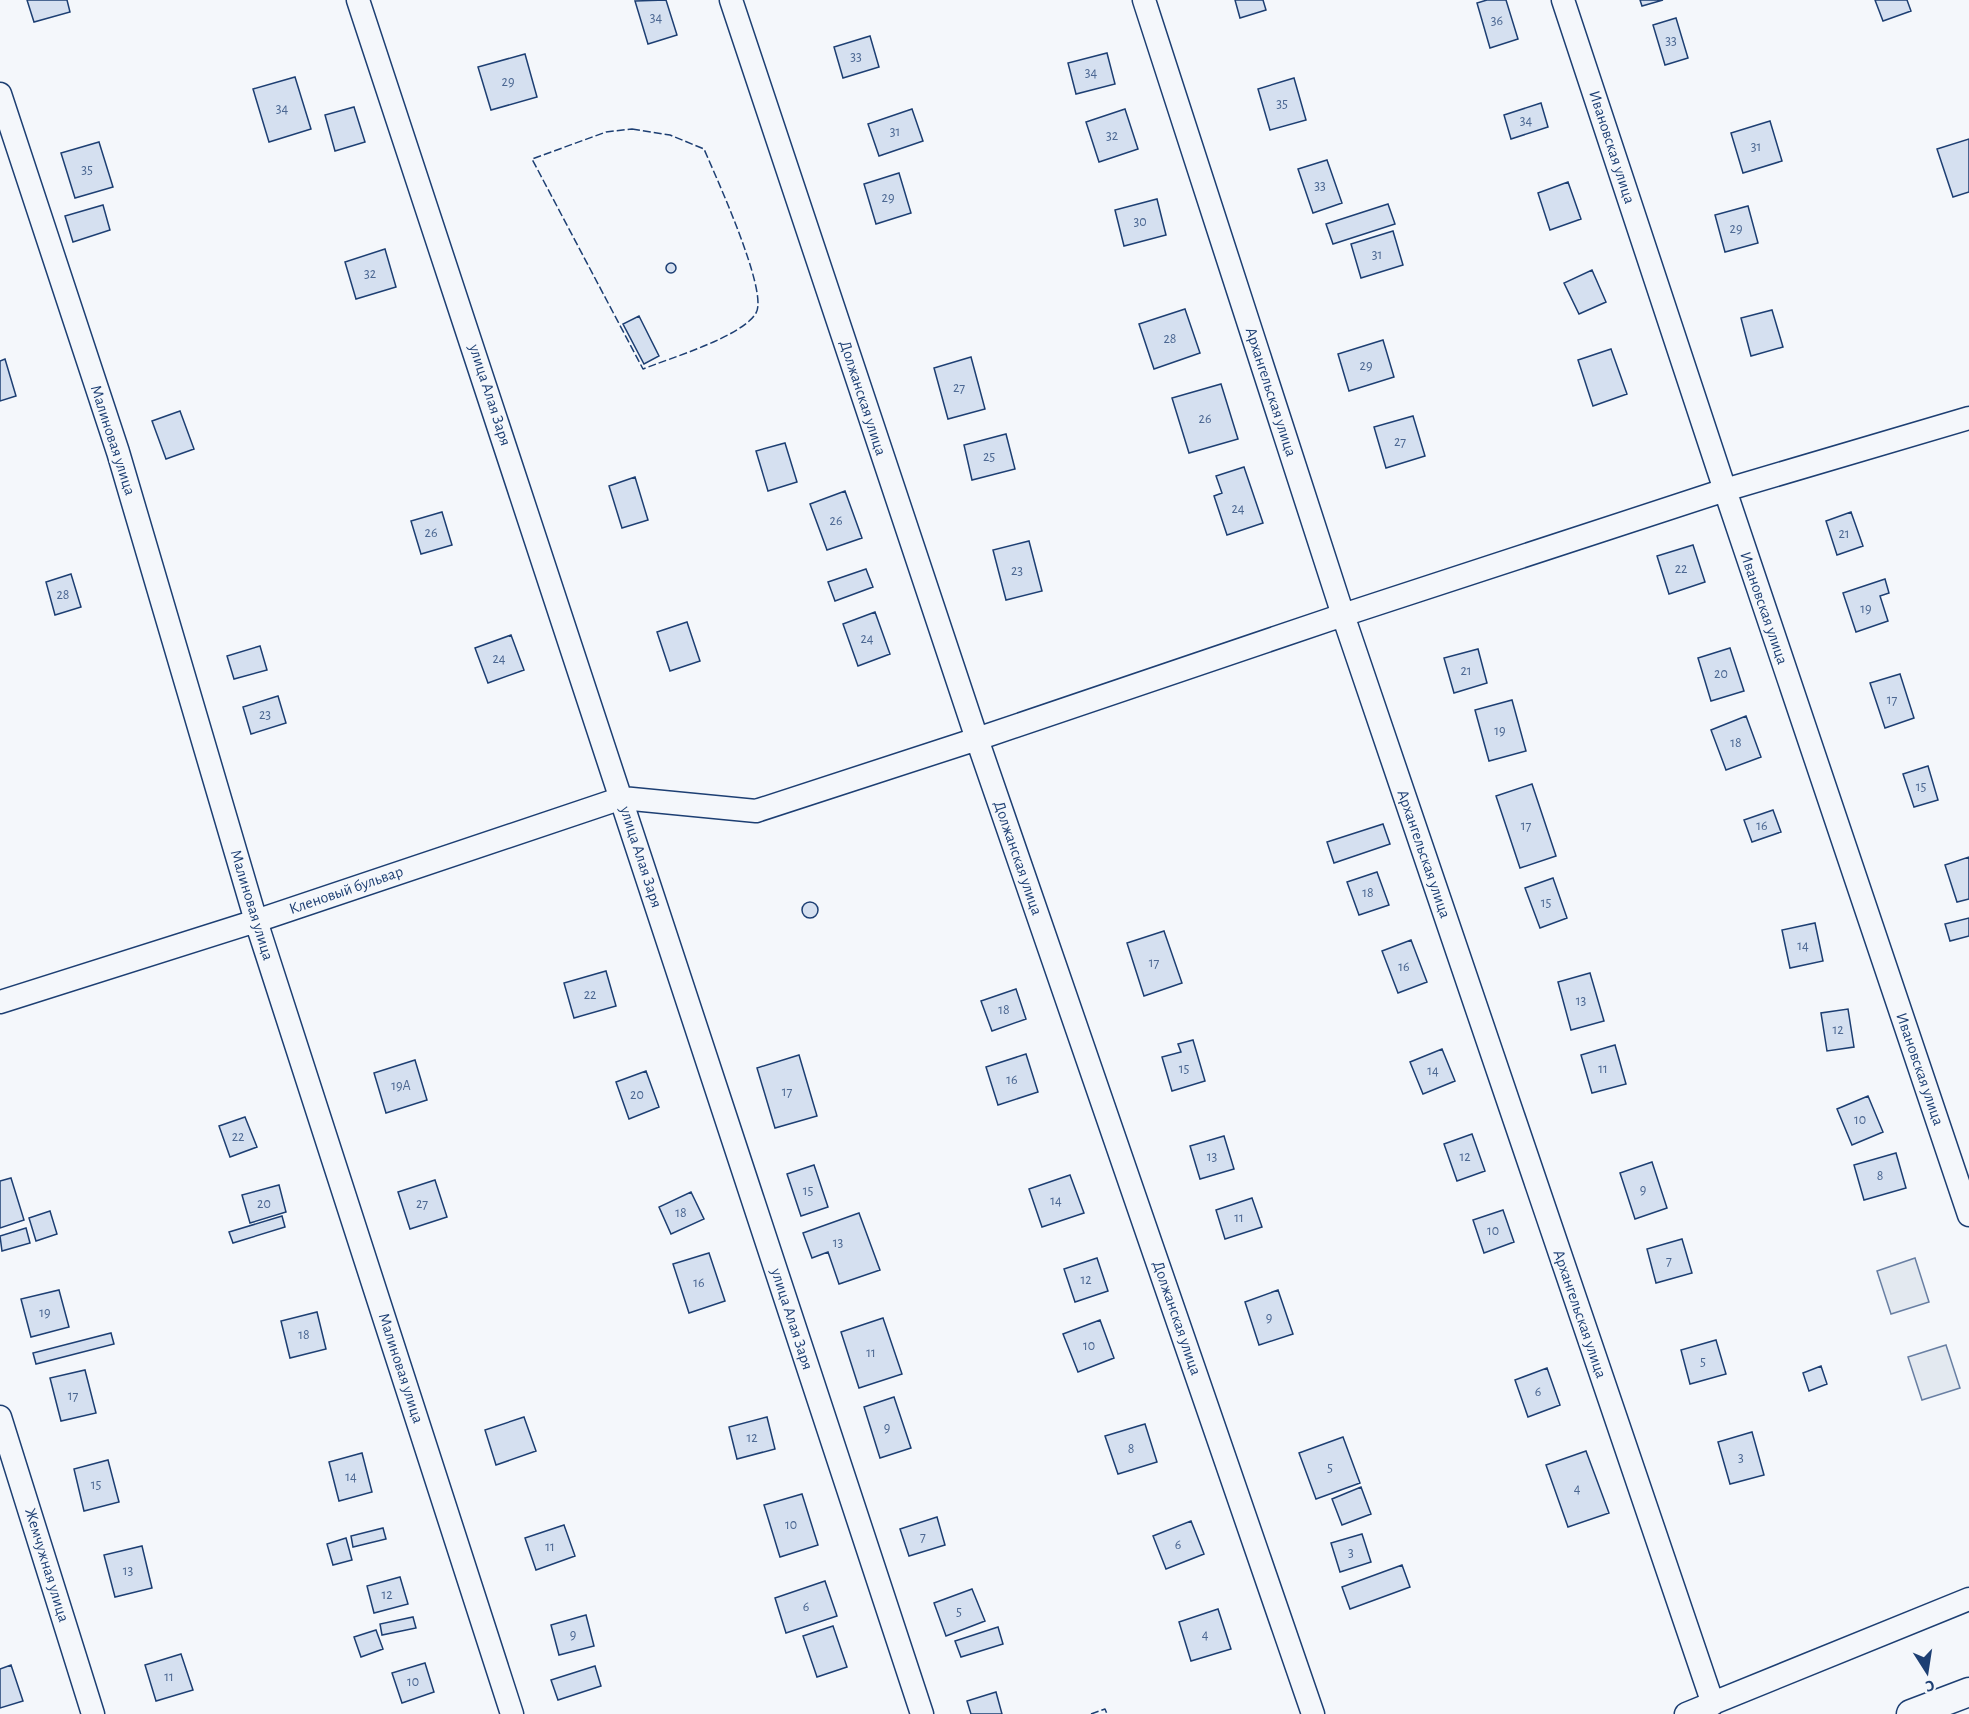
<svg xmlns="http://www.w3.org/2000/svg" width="1969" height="1714" font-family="'Alegreya Sans',sans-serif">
	<rect width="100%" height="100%" fill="#f4f7fb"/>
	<!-- green -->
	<path fill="#e3e9f0" stroke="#687fa3" stroke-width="1.5" d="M1915,1258l14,44 -38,12 -14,-43z
		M1946,1345l14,43 -38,12 -14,-43z"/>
	<!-- building -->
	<path fill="#d5e0f0" stroke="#1d3f73" stroke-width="1.5" d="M27,0h40l3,12 -36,10z
		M666,0l11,35 -29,9 -13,-43z
		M1235,0h28l3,10 -26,8z
		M1487,0h19l12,39 -28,9 -13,-45z
		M1640,0h23l-21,6z
		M1875,0h32l4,11 -28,10z
		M1676,18l12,40 -23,7 -12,-40z
		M870,36l9,31 -36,11 -9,-31z
		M1107,53l8,31 -39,10 -8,-31z
		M525,54l12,43 -46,13 -13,-43z
		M295,77l16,52 -42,13 -16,-53z
		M1294,78l12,42 -36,10 -12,-41z
		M1541,103l7,24 -37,12 -7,-24z
		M354,107l11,35 -30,9 -10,-36z
		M912,109l11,32 -44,15 -11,-32z
		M1125,109l13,40 -39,13 -13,-40z
		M1770,121l12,40 -39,12 -12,-40z
		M1969,139v53l-16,5 -16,-48z
		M99,142l14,45 -38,11 -14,-45z
		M1327,160l15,43 -29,10 -15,-44z
		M899,173l12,40 -35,11 -12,-40z
		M1568,182l13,37 -31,11 -12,-37z
		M1157,199l9,36 -42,11 -9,-36z
		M1388,204l7,20 -62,20 -7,-20z
		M103,205l7,25 -37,12 -8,-26z
		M1748,206l10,37 -33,9 -10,-37z
		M1393,231l10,34 -42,13 -10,-34z
		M385,249l11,38 -40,12 -11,-37z
		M666 268a5 5 0 1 1 10 0a5 5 0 1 1-10 0Z
		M1592,270l14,32 -27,12 -15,-31z
		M1185,309l15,44 -46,16 -15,-45z
		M1772,310l11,37 -32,9 -10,-38z
		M639,316l20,40 -15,8 -21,-40z
		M1383,340l11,37 -45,14 -11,-37z
		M1611,349l16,45 -34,12 -15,-46z
		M971,357l14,52 -37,10 -14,-51z
		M5,359l11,37 -16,5v-40z
		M1221,384l17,55 -49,14 -17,-55z
		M180,411l14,38 -28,10 -14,-38z
		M1413,416l12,40 -39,12 -12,-41z
		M1006,434l9,35 -43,11 -8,-35z
		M785,443l12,39 -29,9 -12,-40z
		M1244,467l19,56 -36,12 -13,-39 8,-3 -6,-17z
		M635,477l13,43 -26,8 -13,-42z
		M845,491l17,47 -35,12 -17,-46z
		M442,512l10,33 -31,9 -10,-33z
		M1851,512l12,34 -26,9 -11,-34z
		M1029,541l13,50 -36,9 -13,-50z
		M1693,545l12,37 -36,12 -12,-38z
		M866,569l7,18 -38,14 -7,-19z
		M71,574l10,33 -26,8 -9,-33z
		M1885,579l4,14 -9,3 8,25 -32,11 -13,-39z
		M875,612l15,42 -32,12 -15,-42z
		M687,622l13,39 -30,10 -13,-39z
		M511,635l13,35 -36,13 -13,-35z
		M260,646l7,24 -33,9 -7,-23z
		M1730,648l14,43 -33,10 -13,-43z
		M1478,649l9,34 -33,10 -10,-35z
		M1900,674l14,44 -29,10 -15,-45z
		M278,696l8,27 -35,11 -8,-27z
		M1512,700l14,51 -37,10 -14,-51z
		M1746,716l15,41 -35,13 -15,-40z
		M1928,766l10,34 -24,7 -11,-33z
		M1532,784l24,72 -36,12 -24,-72z
		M1773,810l8,22 -29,10 -8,-22z
		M1383,824l7,20 -56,19 -7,-21z
		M1969,857v42l-12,3 -12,-37z
		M1377,872l12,33 -30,10 -12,-33z
		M1553,878l14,40 -27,10 -15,-40z
		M802 910a8 8 0 1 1 16 0a8 8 0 1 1-16 0Z
		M1969,918v18l-19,5 -5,-17z
		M1815,923l8,38 -33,7 -8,-38z
		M1164,931l18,52 -38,13 -17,-53z
		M1411,940l16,42 -29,11 -16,-42z
		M606,971l10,35 -42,12 -10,-35z
		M1590,973l14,48 -33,9 -13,-48z
		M1016,989l10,30 -34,12 -11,-30z
		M1848,1009l6,38 -27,4 -6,-38z
		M1193,1040l12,41 -33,10 -10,-34 19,-5 -3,-8z
		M1615,1045l11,39 -34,9 -11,-38z
		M1442,1049l13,32 -32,13 -13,-32z
		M1026,1054l12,38 -40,13 -12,-38z
		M799,1055l18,61 -42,12 -18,-60z
		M415,1060l12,40 -41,13 -12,-40z
		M646,1071l13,36 -30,12 -13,-37z
		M1868,1096l15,36 -31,13 -15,-36z
		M245,1117l12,30 -27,10 -11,-31z
		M1472,1134l13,37 -28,10 -13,-37z
		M1224,1136l10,33 -34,10 -10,-33z
		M1896,1153l10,35 -42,12 -10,-35z
		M1652,1162l15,46 -32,11 -15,-46z
		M814,1165l14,42 -27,9 -14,-42z
		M1070,1175l14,38 -42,14 -13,-38z
		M11,1178l13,42 -24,8v-47z
		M435,1180l12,37 -37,12 -12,-37z
		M279,1185l7,27 -36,11 -8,-28z
		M691,1192l13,27 -33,15 -12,-27z
		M1252,1198l10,29 -37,12 -9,-29z
		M1503,1210l11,32 -30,11 -11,-33z
		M50,1211l7,23 -21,7 -7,-23z
		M859,1213l21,57 -41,14 -11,-32 -16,6 -9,-25z
		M282,1216l3,11 -52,16 -4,-11z
		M26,1228l4,15 -28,8 -2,-15z
		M1682,1239l10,34 -36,10 -9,-34z
		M709,1253l16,48 -36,12 -16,-49z
		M1097,1258l11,33 -33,11 -11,-33z
		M59,1290l10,37 -38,10 -10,-38z
		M1278,1290l15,44 -34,11 -14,-43z
		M317,1312l9,37 -36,9 -9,-37z
		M883,1318l19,56 -43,14 -18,-56z
		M1100,1320l14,38 -36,14 -15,-38z
		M111,1333l3,11 -78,20 -3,-11z
		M1716,1340l10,34 -36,10 -9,-34z
		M1821,1366l6,18 -18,7 -6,-18z
		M1547,1368l13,37 -32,12 -13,-37z
		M85,1370l11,43 -35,8 -11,-43z
		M894,1397l17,51 -31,10 -16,-51z
		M524,1417l12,34 -40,14 -11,-35z
		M767,1417l8,32 -38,10 -8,-32z
		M1145,1424l12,38 -39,12 -13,-38z
		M1752,1432l12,43 -34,9 -12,-42z
		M1343,1437l17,46 -44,16 -17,-46z
		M1586,1451l23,62 -41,14 -22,-62z
		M362,1453l10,39 -33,9 -10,-39z
		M108,1460l11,42 -35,9 -10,-42z
		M1361,1487l10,27 -29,11 -10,-26z
		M802,1494l16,51 -38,12 -16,-52z
		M937,1517l8,28 -36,11 -9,-27z
		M1191,1521l13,33 -38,15 -13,-33z
		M564,1525l11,31 -39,14 -11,-32z
		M383,1528l3,11 -33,8 -2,-11z
		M1362,1534l9,28 -31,10 -9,-29z
		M346,1538l6,22 -19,5 -6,-21z
		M142,1546l10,42 -37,9 -11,-42z
		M1402,1565l8,22 -60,22 -8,-22z
		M400,1577l8,27 -34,9 -7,-27z
		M825,1581l12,35 -51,17 -11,-35z
		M972,1589l13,32 -39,15 -12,-33z
		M1218,1609l13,40 -40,12 -12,-39z
		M586,1615l8,31 -35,9 -8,-30z
		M413,1617l3,11 -34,7 -2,-11z
		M833,1626l14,41 -30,10 -14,-41z
		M998,1627l5,17 -42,13 -6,-16z
		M376,1630l7,19 -22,8 -7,-20z
		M181,1654l12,36 -37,11 -11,-36z
		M425,1663l9,29 -32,11 -10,-30z
		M11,1665l12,36 -23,7v-39z
		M595,1666l6,20 -43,14 -7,-20z
		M996,1692l6,22h-31l-4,-13z"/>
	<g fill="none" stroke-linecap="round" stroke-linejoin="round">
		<defs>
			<path id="minor" d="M358,0l564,1714
				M731,0l246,739 336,975
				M1144,0l199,615 370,1089
				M1563,0l162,490 244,725
				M0,94l118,358 138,469 256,793
				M0,1002l256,-81 366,-123 134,13 221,-72 366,-124 382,-125 244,-72
				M0,1417l93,297
				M1686,1714l283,-115"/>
			<path id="major" d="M1911,1714l58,-22"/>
		</defs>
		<!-- minor casing -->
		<use href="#minor" stroke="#1d3f73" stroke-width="25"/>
		<!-- major casing -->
		<use href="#major" stroke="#1d3f73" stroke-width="31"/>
		<!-- minor -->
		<use href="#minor" stroke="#f4f7fb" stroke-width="22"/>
		<!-- major -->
		<use href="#major" stroke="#f4f7fb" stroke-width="28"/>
		<!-- fence -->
		<path stroke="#1d3f73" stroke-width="1.5" stroke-dasharray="8 3" stroke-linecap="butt" d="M632,129l38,6 34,14c11,26 65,143 52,164 -14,24 -86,45 -113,56l-111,-210 74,-27z
			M1091,1714l14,-5 2,5"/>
	</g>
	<g text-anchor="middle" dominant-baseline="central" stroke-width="4.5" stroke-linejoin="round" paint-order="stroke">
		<!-- number labels -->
		<g font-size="14" fill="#4b6792">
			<text x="656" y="18">34</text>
			<text x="1497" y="21">36</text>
			<text x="1671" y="41">33</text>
			<text x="856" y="57">33</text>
			<text x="1091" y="73">34</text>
			<text x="508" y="82">29</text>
			<text x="1282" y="104">35</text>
			<text x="282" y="109">34</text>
			<text x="1526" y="121">34</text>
			<text x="895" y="132">31</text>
			<text x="1112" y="136">32</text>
			<text x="1756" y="147">31</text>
			<text x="87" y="170">35</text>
			<text x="1320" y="186">33</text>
			<text x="888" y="198">29</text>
			<text x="1140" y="222">30</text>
			<text x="1736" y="229">29</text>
			<text x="1377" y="255">31</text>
			<text x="370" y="274">32</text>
			<text x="1170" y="339">28</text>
			<text x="1366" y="366">29</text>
			<text x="959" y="388">27</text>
			<text x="1205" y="419">26</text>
			<text x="1400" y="442">27</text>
			<text x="989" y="457">25</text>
			<text x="1238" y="509">24</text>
			<text x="836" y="521">26</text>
			<text x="431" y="533">26</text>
			<text x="1844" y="534">21</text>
			<text x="1681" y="569">22</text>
			<text x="1017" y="571">23</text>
			<text x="63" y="595">28</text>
			<text x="1866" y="609">19</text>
			<text x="867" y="639">24</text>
			<text x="499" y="659">24</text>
			<text x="1466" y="671">21</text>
			<text x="1721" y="674">20</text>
			<text x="1892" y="700">17</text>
			<text x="265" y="715">23</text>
			<text x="1500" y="731">19</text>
			<text x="1736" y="743">18</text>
			<text x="1921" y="787">15</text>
			<text x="1526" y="826">17</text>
			<text x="1762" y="826">16</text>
			<text x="1368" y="893">18</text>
			<text x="1546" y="903">15</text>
			<text x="1803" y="946">14</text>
			<text x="1154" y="963">17</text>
			<text x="1404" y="967">16</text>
			<text x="590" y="995">22</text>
			<text x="1581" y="1001">13</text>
			<text x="1004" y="1010">18</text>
			<text x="1838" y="1030">12</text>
			<text x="1184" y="1069">15</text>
			<text x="1603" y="1069">11</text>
			<text x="1433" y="1071">14</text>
			<text x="1012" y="1080">16</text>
			<text x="401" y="1086">19А</text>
			<text x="787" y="1092">17</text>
			<text x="637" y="1095">20</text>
			<text x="1860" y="1120">10</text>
			<text x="238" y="1137">22</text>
			<text x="1212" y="1157">13</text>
			<text x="1465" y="1157">12</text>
			<text x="1880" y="1176">8</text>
			<text x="1643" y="1190">9</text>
			<text x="808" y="1191">15</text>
			<text x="1056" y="1201">14</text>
			<text x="264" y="1204">20</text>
			<text x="422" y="1204">27</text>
			<text x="681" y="1213">18</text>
			<text x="1239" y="1218">11</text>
			<text x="1493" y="1231">10</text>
			<text x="838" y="1243">13</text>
			<text x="1669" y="1261">7</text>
			<text x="1086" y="1280">12</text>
			<text x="699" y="1283">16</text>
			<text x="45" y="1313">19</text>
			<text x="1269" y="1318">9</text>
			<text x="304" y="1335">18</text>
			<text x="1089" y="1346">10</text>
			<text x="871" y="1353">11</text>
			<text x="1703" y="1362">5</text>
			<text x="1538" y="1392">6</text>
			<text x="73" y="1396">17</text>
			<text x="887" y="1428">9</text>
			<text x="752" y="1438">12</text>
			<text x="1131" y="1449">8</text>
			<text x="1741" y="1458">3</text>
			<text x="1330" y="1468">5</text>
			<text x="351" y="1477">14</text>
			<text x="96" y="1485">15</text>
			<text x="1577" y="1489">4</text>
			<text x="791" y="1525">10</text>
			<text x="923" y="1537">7</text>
			<text x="1178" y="1545">6</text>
			<text x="550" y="1547">11</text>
			<text x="1351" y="1553">3</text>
			<text x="128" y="1571">13</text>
			<text x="387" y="1595">12</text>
			<text x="806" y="1607">6</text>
			<text x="959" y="1612">5</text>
			<text x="573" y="1635">9</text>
			<text x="1205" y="1635">4</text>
			<text x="169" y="1677">11</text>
			<text x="413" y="1682">10</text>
		</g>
		<!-- street labels -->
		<g font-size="16" fill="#1d3f73" stroke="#f4f7fb">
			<text transform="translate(1612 147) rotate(72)">Ивановская улица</text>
			<text transform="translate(1271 392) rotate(72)">Архангельская улица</text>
			<text transform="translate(490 395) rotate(72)">улица Алая Заря</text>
			<text transform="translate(863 398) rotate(72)">Должанская улица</text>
			<text transform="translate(113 440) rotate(72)">Малиновая улица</text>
			<text transform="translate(1764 608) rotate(71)">Ивановская улица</text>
			<text transform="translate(1424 854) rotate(71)">Архангельская улица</text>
			<text transform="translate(641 857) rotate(72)">улица Алая Заря</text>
			<text transform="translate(1018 858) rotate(71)">Должанская улица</text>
			<text transform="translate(346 890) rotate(-19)">Кленовый бульвар</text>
			<text transform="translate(252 905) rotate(73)">Малиновая улица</text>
			<text transform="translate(1920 1069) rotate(71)">Ивановская улица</text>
			<text transform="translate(1580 1314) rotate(71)">Архангельская улица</text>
			<text transform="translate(1177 1318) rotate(71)">Должанская улица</text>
			<text transform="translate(792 1319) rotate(72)">улица Алая Заря</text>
			<text transform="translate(401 1368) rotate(72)">Малиновая улица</text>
			<text transform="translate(47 1565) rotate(73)">Жемчужная улица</text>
		</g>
	</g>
	<!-- north arrow -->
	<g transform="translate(1927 1672) rotate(168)" stroke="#f4f7fb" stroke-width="4.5" paint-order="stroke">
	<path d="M0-4.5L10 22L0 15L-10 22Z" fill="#1d3f73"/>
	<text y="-9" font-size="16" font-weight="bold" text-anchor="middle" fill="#1d3f73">С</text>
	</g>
</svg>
